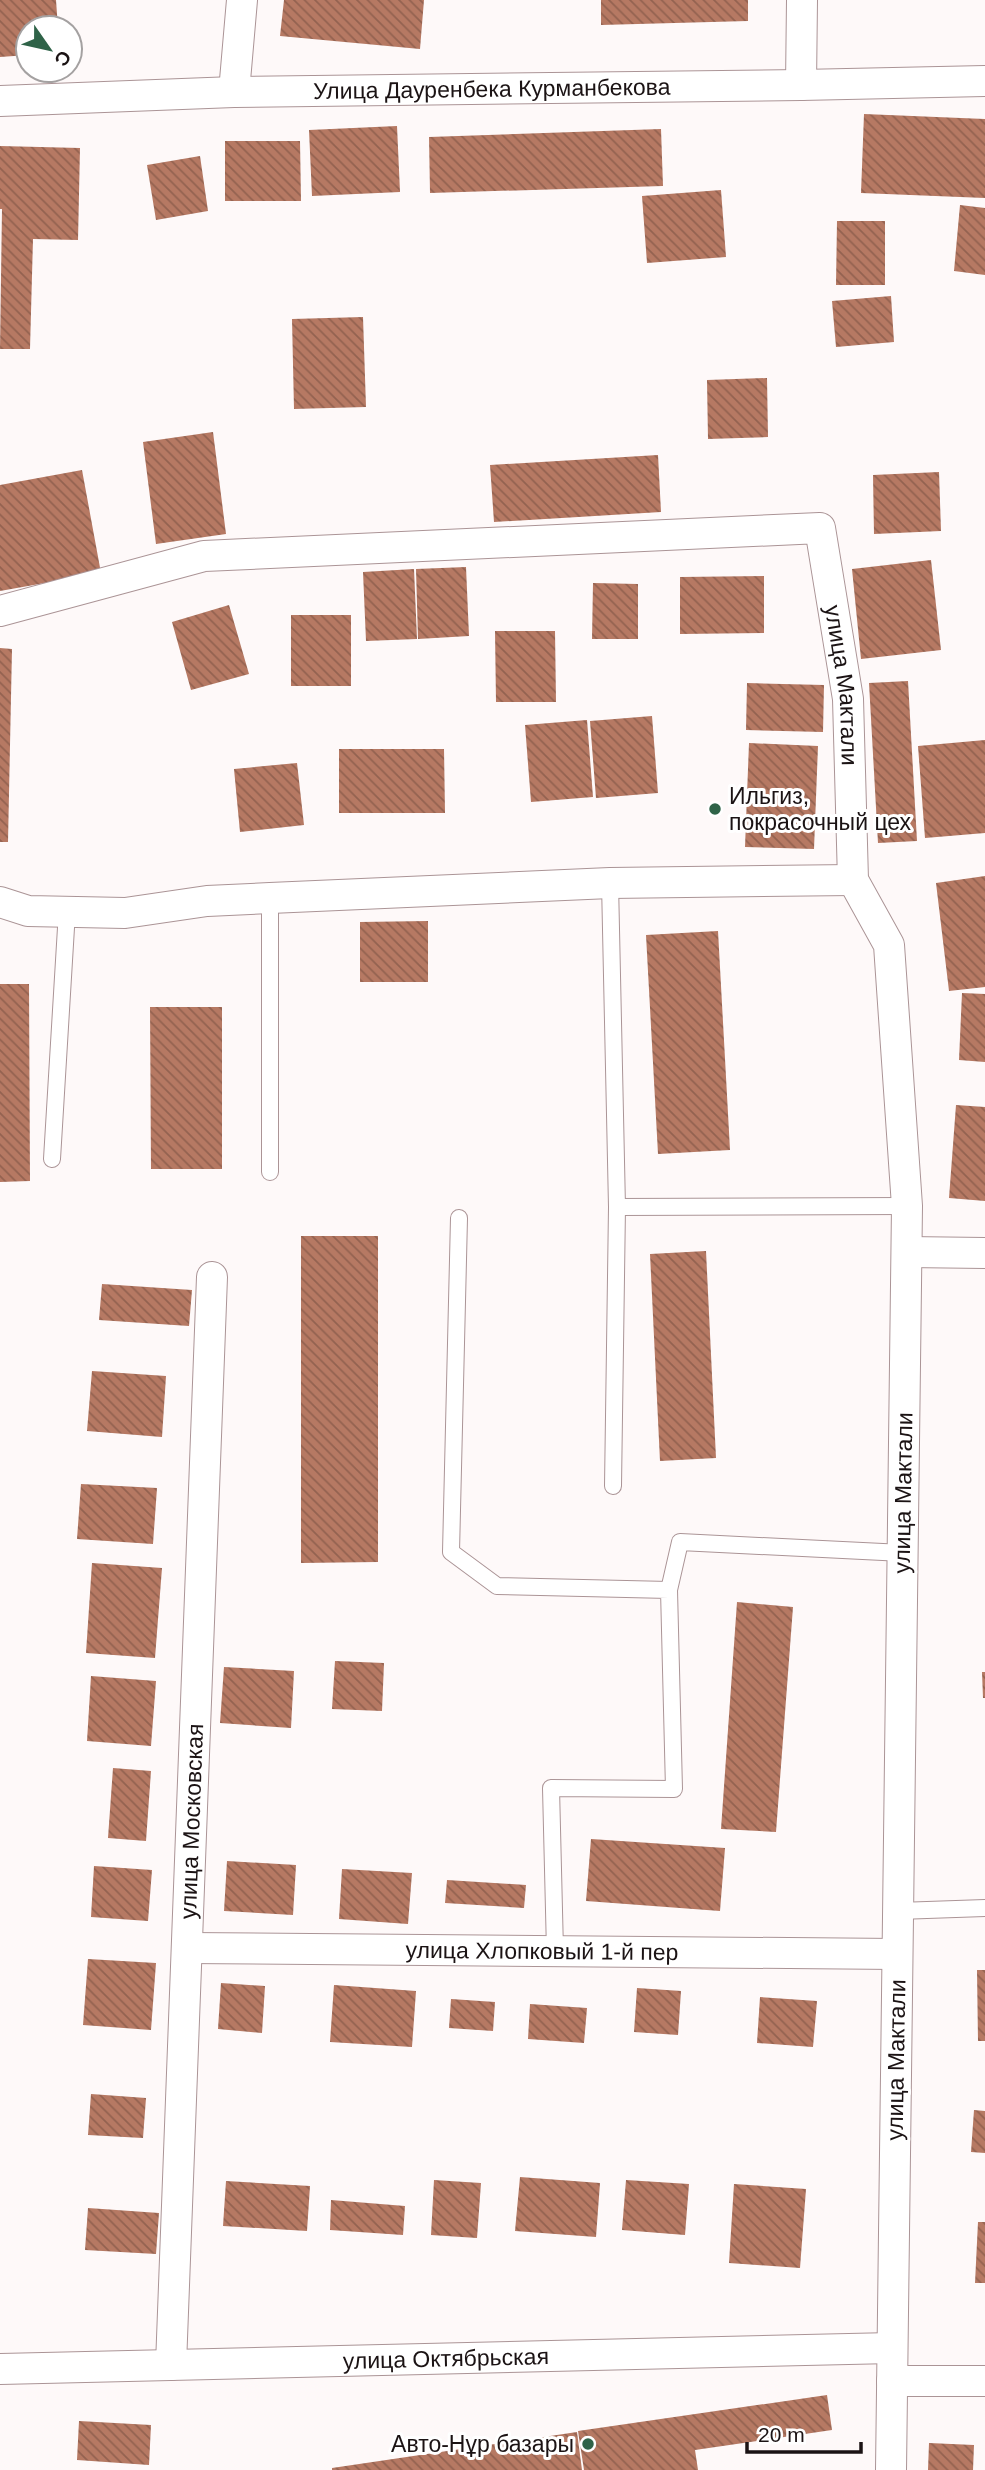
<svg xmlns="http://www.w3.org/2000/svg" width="985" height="2470" font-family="Helvetica,sans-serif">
	<defs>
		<pattern id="building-back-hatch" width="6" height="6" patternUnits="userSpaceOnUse" patternTransform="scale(1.75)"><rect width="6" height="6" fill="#b67963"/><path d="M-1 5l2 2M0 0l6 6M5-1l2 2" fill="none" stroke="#936250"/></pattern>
	</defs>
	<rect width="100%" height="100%" fill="#fef9f9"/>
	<!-- building -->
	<path fill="url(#building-back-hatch)" d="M0,0h56l2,28h-30v27l-28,2z
		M284,0h140l-4,49 -140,-13z
		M601,0h147v21l-147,4z
		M864,114l121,5v79l-124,-5z
		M397,126l3,66 -88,4 -3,-66z
		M661,129l2,57 -233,7 -1,-56z
		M225,141h75l1,60h-76z
		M0,146l80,2 -2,92 -45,-1 -3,110h-30l2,-140h-2z
		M200,156l8,55 -52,9 -9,-55z
		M721,190l5,67 -79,6 -5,-67z
		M960,205l25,3v67l-31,-4z
		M837,221h48v64h-49z
		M891,296l3,46 -58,5 -4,-46z
		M363,317l3,90 -72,2 -2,-90z
		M767,378l1,59 -60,2 -1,-59z
		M213,432l13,102 -70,10 -13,-102z
		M658,455l3,57 -167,10 -4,-57z
		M82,470l19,103 -101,18v-106z
		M939,472l2,59 -67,3 -1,-59z
		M931,560l10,90 -80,9 -9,-90z
		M466,567l3,69 -51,3 -2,-70z
		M414,569l3,70 -51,2 -3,-69z
		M764,576v57l-84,1v-57z
		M593,583l45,1v55h-46z
		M229,605l20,69 -58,16 -19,-68z
		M291,615h60v71h-60z
		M495,631h60l1,71h-60z
		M0,648l12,1 -4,193h-8z
		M908,681l9,160 -39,2 -9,-160z
		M747,683l77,2 -1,47 -77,-2z
		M652,716l6,77 -62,5 -6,-77z
		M587,720l6,77 -62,5 -6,-77z
		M985,740v93l-60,5 -7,-92z
		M749,743l69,3 -4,103 -69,-2z
		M339,749h105l1,64h-106z
		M297,763l7,62 -64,7 -6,-63z
		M985,876v111l-36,4 -13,-108z
		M428,921v61h-68v-60z
		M718,931l12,219 -72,4 -12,-219z
		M0,984h29l1,197 -30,1z
		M962,993l23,1v68l-26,-2z
		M150,1007h72v162h-71z
		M956,1105l29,2v94l-36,-3z
		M301,1236h77v326l-77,1z
		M706,1251l10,207 -56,3 -10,-207z
		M102,1284l90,6 -3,36 -90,-6z
		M92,1371l74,5 -4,61 -75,-6z
		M81,1484l76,4 -4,56 -76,-5z
		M92,1563l70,5 -7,90 -69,-5z
		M737,1602l56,5 -17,225 -55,-3z
		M335,1661l49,2 -2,48 -50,-2z
		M224,1667l70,4 -3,57 -71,-5z
		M982,1672h3v26h-2z
		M91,1676l65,5 -5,65 -64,-5z
		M113,1768l38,3 -5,70 -38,-3z
		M591,1839l134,9 -5,63 -134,-10z
		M227,1861l69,4 -3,50 -69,-4z
		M94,1866l58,4 -4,51 -57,-4z
		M342,1869l70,4 -4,51 -69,-5z
		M447,1880l79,5 -2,23 -79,-5z
		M88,1959l68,4 -5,67 -68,-5z
		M977,1970h8v71h-7z
		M221,1983l44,3 -3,47 -44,-4z
		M334,1985l82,6 -4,56 -82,-5z
		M637,1988l44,3 -3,44 -44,-3z
		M760,1997l57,4 -4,46 -56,-4z
		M451,1999l44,3 -2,29 -44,-3z
		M530,2004l57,4 -3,35 -56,-4z
		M91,2094l55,4 -3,40 -55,-3z
		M974,2110l11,1v42l-14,-1z
		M520,2177l80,6 -4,54 -81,-6z
		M434,2180l47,3 -4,55 -46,-3z
		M626,2180l63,4 -4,51 -63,-5z
		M226,2181l84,5 -3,45 -84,-5z
		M734,2184l72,5 -6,79 -71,-5z
		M331,2200l74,6 -2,29 -73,-5z
		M88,2208l71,5 -3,41 -71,-4z
		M978,2222h7v61h-10z
		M827,2395l5,35 -137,20 3,20h-114l-6,-39z
		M79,2421l72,4 -2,40 -72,-5z
		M577,2432l5,38h-250v-2z
		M929,2443l45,2 -1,25h-45z"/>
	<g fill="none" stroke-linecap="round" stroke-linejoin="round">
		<defs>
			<path id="service" d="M610,883l7,324
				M270,898v274
				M52,1159l15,-248
				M459,1218l-8,334 46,34 172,4
				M613,1486l4,-279 290,-1
				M898,1911l87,-3
				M555,1951l-4,-163 123,1 -5,-199 11,-48 223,11"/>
			<g id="minor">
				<path d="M801,85l1,-85"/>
				<path d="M234,92l8,-92"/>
				<path id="s1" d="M0,101l234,-9 567,-7 184,-4"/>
				<path id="s2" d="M0,611l204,-55 616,-28 28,171 5,181 36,65 18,261 -16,1264"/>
				<path d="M0,902l28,9 97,2 82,-12 63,-3 340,-15 243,-3"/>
				<path d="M907,1252l78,1"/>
				<path id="s3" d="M187,1948l710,6"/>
				<path id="s4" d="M171,2365l41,-1088"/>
				<path id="s5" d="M0,2369l892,-21"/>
				<path d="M892,2381h93"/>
			</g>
		</defs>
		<!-- service casing -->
		<use href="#service" stroke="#ab9496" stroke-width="18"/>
		<!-- minor casing -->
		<use href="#minor" stroke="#ab9496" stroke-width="32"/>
		<!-- service -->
		<use href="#service" stroke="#fff" stroke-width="16"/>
		<!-- minor -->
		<use href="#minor" stroke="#fff" stroke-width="30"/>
	</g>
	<!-- markers -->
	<g fill="#2f6348" stroke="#fff" stroke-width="2.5">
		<circle cx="715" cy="809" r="7"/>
		<circle cx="588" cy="2444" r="7"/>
	</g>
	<g text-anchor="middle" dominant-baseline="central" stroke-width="6" stroke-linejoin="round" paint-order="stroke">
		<!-- street labels -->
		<g font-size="23" fill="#1b1314" stroke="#fff">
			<text stroke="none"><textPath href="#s1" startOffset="492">Улица Дауренбека Курманбекова</textPath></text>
			<text stroke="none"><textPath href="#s2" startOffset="987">улица Мактали</textPath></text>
			<text transform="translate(903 1493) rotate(-89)">улица Мактали</text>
			<text stroke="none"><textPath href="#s4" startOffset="544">улица Московская</textPath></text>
			<text stroke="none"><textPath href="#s3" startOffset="355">улица Хлопковый 1-й пер</textPath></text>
			<text transform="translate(896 2060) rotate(-89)">улица Мактали</text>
			<text stroke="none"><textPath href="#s5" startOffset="446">улица Октябрьская</textPath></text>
		</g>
		<!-- poi labels -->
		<g font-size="23" fill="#1b1314" stroke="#fff" text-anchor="start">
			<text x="729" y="796">Ильгиз,<tspan x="729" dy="26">покрасочный цех</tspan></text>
			<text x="574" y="2444" text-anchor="end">Авто-Нұр базары</text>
		</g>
	</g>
	<!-- north arrow -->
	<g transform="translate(49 49) rotate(124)"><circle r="33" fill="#ffffff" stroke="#a4a1a1" stroke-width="2"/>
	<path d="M0-5L12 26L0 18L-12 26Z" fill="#2f6348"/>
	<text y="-10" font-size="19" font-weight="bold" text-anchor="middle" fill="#1b1314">С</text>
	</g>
	<!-- scale -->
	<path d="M747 2442v10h114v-10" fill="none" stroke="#1b1314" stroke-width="3.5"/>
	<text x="758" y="2442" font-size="21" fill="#1b1314" stroke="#ffffff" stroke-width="5" paint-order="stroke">20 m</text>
</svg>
